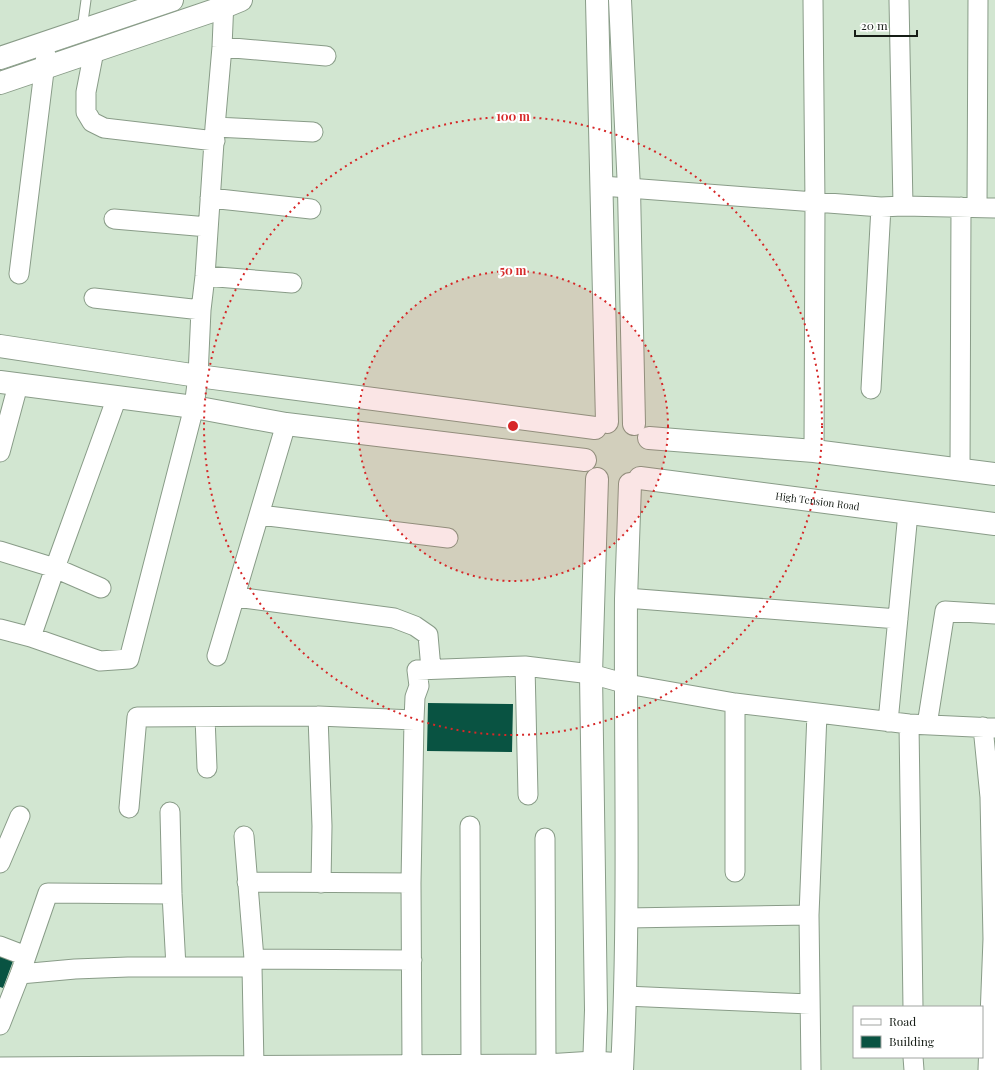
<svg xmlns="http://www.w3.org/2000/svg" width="995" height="1070" font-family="'Playfair Display',serif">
	<rect width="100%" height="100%" fill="#d2e6d1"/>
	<!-- building -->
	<path fill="#095342" d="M428,703l85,1 -1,48 -85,-1z
		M0,956l13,5 -10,27 -3,-1z"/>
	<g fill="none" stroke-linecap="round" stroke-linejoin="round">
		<defs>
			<path id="lane" d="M82,29l4,-29"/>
			<path id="street" d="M813,0l2,203 -1,248
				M899,0l4,206
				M222,47l104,9
				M94,51l-8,41v20l6,10 12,6 111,13
				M215,127l98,5
				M602,186l279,21 22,-1 92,2
				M210,198l101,11
				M977,208l1,-208
				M114,219l94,8
				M19,274l27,-219
				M205,276l87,7
				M94,298l107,12
				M871,389l10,-182
				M0,452l18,-67
				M960,470l1,-263
				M260,515l188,23
				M0,551l55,17 46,20
				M236,597l158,21 21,8 13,9 3,34
				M626,598l272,21
				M0,629l31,8 69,24 29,-2 65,-252 4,-31 3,-66 4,-34 10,-149 7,-80 2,-47
				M31,637l24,-69 62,-171
				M217,656l69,-232
				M525,666l3,129
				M318,716l4,110 -1,57
				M205,717l2,51
				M888,722l20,-209
				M909,724l4,283
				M927,725l18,-114 50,3
				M983,727l7,70 3,142 -5,131
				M129,808l8,-91 181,-1 96,4
				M170,812l2,82 4,73
				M470,826l1,238
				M244,836l10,123 -2,8 2,99
				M545,838l1,226
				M0,863l20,-47
				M735,872v-169
				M247,882l164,1
				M626,918l183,-3
				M0,946l26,10
				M254,959l158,1
				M20,974l55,-5 53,-2h124
				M625,996l185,8
				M0,1025l20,-51 28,-81 124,1
				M913,1057l1,13
				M412,1065l-1,-182 3,-163 1,-23 4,-11 -2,-16 108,-4 66,8 36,10 108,19 174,21 86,4
				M0,1067l546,-3 48,-3 28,2
				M811,1070l-2,-155 8,-202"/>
			<g id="secondary">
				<path d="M597,0l10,422"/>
				<path d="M620,0l9,189 5,235"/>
				<path d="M0,58l172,-58"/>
				<path d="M0,83l224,-76 17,-7"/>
				<path d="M0,346l198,30 397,52"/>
				<path d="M0,382l194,25 92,17 299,36"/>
				<path d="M649,438l165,13 181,23"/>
				<path id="s1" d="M640,478l355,46"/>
				<path d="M594,1070l2,-60 -5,-336 6,-195"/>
				<path d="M622,1070c8,-157 3,-314 4,-471 1,-39 3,-77 4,-115"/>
			</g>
		</defs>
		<!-- lane casing -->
		<use href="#lane" stroke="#899c88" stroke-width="11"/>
		<!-- street casing -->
		<use href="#street" stroke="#899c88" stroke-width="21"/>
		<!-- secondary casing -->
		<use href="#secondary" stroke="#899c88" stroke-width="24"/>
		<!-- lane -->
		<use href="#lane" stroke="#fff" stroke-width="9"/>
		<!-- street -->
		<use href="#street" stroke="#fff" stroke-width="19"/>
		<!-- secondary -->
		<use href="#secondary" stroke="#fff" stroke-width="22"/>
	</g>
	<!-- distance rings -->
	<circle cx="513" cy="426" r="155" fill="#d62828" fill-opacity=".12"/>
	<g fill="none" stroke="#d62828" stroke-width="2" stroke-dasharray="2 4">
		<circle cx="513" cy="426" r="155"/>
		<circle cx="513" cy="426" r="309"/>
	</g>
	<g text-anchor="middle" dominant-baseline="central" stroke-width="4" stroke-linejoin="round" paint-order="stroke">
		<!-- street labels -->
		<g font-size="10" fill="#161d16" stroke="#fff">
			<text stroke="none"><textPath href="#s1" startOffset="179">High Tension Road</textPath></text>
		</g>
	</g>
	<circle cx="513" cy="426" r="6" fill="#d62828" stroke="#fff" stroke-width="2"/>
	<g font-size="12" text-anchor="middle" font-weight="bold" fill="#d62828" stroke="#fff" stroke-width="4" stroke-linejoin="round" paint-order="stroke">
		<text x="513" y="121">100 m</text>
		<text x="513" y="275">50 m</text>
	</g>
	<!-- legend -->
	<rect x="853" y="1006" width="130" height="52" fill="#ffffff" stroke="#a2a5a2"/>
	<rect x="861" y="1019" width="20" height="6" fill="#ffffff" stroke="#a2a5a2"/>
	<text x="889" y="1026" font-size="12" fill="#161d16">Road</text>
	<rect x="861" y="1036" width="20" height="12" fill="#095342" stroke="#a2a5a2"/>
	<text x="889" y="1046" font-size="12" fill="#161d16">Building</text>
	<!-- scale -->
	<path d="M855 30v6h62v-6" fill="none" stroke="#161d16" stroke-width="2"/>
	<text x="861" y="30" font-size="12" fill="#161d16" stroke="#ffffff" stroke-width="3" paint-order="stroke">20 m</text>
</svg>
